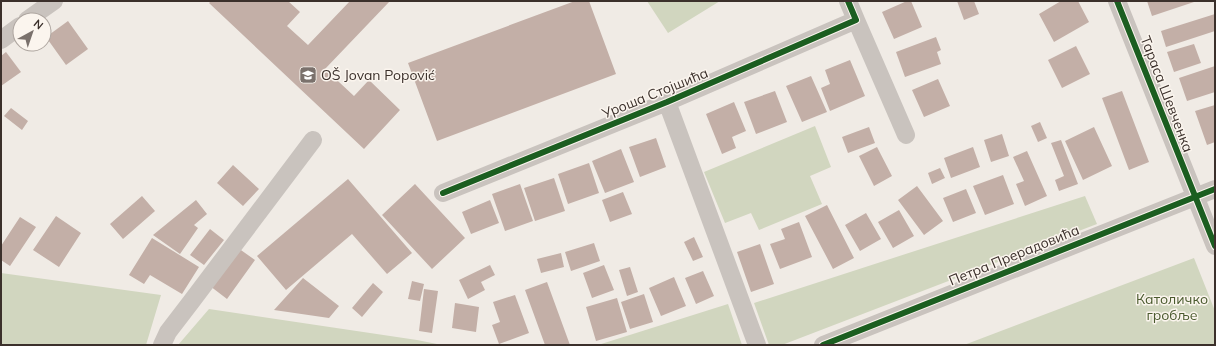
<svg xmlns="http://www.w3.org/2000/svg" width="1216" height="346" font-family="Mulish,sans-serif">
	<rect width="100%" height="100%" fill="#f0ebe5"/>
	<!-- green -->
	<path fill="#d1d6bf" d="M647,1h73l-52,32z
		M815,126l16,41 -21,9 12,28 -63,26 -8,-17 -26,10 -21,-51z
		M1085,196l12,28 -315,121h-13l-15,-42z
		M1194,258l21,53v34h-251z
		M1,273l160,22 -15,50h-145z
		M728,304l14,41h-144z
		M209,309l208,31 25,5h-264z"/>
	<!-- building -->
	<path fill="#c3afa7" d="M211,1h77l12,11 -13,14 21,19 42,-44h40l-65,68 29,27 15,-16 31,30 -36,39 -155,-146z
		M575,1h14l27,73 -179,67 -29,-78z
		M907,1h4l11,26 -28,12 -12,-27z
		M957,1h17l5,13 -15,6z
		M1061,1h17l11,21 -35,20 -15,-28z
		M1147,1h50l-45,15z
		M1215,14v17l-49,16 -5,-16z
		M68,21l20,28 -22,16 -20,-28z
		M936,37l5,13 -4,2 4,12 -36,13 -9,-25z
		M1194,44l7,19 -27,9 -7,-20z
		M1076,46l14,28 -28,14 -14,-28z
		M6,52l15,20 -20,14v-30z
		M850,60l15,36 -35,15 -9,-23 9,-4 -5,-14z
		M1215,66v26l-28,9 -8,-23z
		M811,76l16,36 -25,10 -16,-36z
		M938,79l12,27 -26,11 -12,-27z
		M775,91l12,31 -31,12 -12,-32z
		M1122,91l27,71 -20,8 -27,-72z
		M734,102l12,29 -14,6 4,11 -14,6 -16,-40z
		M1215,105v37l-8,3 -12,-34z
		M11,108l17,13 -6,9 -18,-14z
		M1040,122l7,16 -9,4 -7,-16z
		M869,127l6,16 -27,10 -6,-16z
		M1094,127l18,39 -29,14 -18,-39z
		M1002,134l7,22 -18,6 -7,-22z
		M656,138l10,29 -26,10 -11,-30z
		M1061,140l17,44 -19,7 -4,-11 9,-4 -13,-33z
		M877,147l15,29 -18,10 -15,-30z
		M973,147l7,20 -29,11 -7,-20z
		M621,149l13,33 -29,11 -13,-32z
		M1027,151l20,45 -22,10 -9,-22 8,-3 -11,-24z
		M589,163l10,30 -31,11 -10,-30z
		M233,165l26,24 -16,17 -26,-23z
		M940,168l5,10 -13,6 -4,-11z
		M1003,175l11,29 -29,11 -12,-29z
		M554,178l11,33 -30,10 -11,-33z
		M348,179l64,74 -25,21 -35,-40 -66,56 -29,-34z
		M415,184l50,54 -33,31 -50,-54z
		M520,184l13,37 -28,10 -13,-37z
		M917,186l26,35 -19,14 -26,-35z
		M966,189l10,24 -23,9 -10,-24z
		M623,192l9,22 -22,8 -8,-22z
		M142,196l13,15 -32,28 -13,-15z
		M196,200l11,14 -13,11 4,3 -18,26 -27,-19z
		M490,200l9,23 -28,11 -9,-22z
		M827,205l27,53 -21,11 -28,-53z
		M899,210l15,26 -21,12 -15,-26z
		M866,213l15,26 -21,12 -15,-26z
		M56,216l25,17 -22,34 -26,-17z
		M20,217l16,10 -26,39 -9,-6v-14z
		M799,222l13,35 -32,12 -10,-25 15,-5 -4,-10z
		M210,229l14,11 -20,25 -14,-10z
		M694,237l9,20 -10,4 -9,-19z
		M152,238l47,29 -17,27 -32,-19 -6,9 -15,-9z
		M594,243l6,18 -29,10 -6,-19z
		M760,244l14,40 -23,8 -14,-40z
		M238,248l17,12 -28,39 -17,-13z
		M561,253l3,14 -23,6 -4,-14z
		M490,265l5,10 -14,7 4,8 -17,9 -9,-19z
		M604,265l10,25 -22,8 -9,-25z
		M630,267l8,25 -11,4 -8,-26z
		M703,271l11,25 -18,8 -11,-26z
		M674,277l12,29 -25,10 -12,-28z
		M303,278l36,28 -10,12 -55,-8z
		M412,281l12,3 -4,17 -12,-2z
		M547,282l23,63h-25l-20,-55z
		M373,283l10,9 -21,25 -10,-9z
		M424,289l14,2 -6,42 -13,-2z
		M644,294l9,28 -23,7 -9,-27z
		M515,295l14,38 -30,11 -7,-19 8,-3 -7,-20z
		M617,298l10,34 -31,9 -10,-34z
		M455,303l24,4 -3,25 -24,-4z"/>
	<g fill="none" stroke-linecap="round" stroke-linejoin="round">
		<!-- minor -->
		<path stroke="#c9c3be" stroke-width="18" d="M1117,1l98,245
			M27,20l27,-19
			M856,20l50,115
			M1,40l19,-14
			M667,102l90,243
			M443,193l224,-91 189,-82 -8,-19
			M162,345l6,-13 23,-30 122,-162
			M823,345l392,-156"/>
		<defs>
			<path id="cycleway" d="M1117,1l98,245
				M443,193l224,-91 189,-82 -8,-19
				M823,345l392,-156"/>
		</defs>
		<!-- cycleway casing -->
		<use href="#cycleway" stroke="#fbf5ee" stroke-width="8"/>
		<!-- cycleway -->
		<use href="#cycleway" stroke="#1b5e20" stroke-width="6"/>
	</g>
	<!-- icons -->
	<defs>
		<symbol id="school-square" viewBox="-11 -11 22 22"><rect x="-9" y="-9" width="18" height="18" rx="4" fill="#7a716c" stroke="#fbf5ee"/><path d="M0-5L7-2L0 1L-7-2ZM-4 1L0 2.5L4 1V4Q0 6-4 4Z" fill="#fff"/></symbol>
	</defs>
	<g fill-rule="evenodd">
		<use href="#school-square" x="298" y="65" width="20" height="20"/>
	</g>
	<g text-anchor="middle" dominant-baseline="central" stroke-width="3" stroke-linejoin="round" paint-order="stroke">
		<!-- poi labels -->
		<g font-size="14" fill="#3b302b" stroke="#fbf5ee" text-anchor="start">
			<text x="321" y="75">OŠ Jovan Popović</text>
		</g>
		<!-- street labels -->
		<g font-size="14" fill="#3b302b" stroke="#fbf5ee">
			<text transform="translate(655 93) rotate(-22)">Уроша Стојшића</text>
			<text transform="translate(1167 94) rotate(69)">Тараса Шевченка</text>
			<text transform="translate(1014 255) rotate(-22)">Петра Прерадовића</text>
		</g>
		<!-- park labels -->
		<g font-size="14" fill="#4a5a2e" stroke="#fbf5ee">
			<text x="1172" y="299">Католичко<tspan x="1172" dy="16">гробље</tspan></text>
		</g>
	</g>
	<!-- border -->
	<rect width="1216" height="346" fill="none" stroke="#3b302b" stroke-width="4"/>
	<!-- north arrow -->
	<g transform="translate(32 32) rotate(40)"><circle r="19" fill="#fbf5ee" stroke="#aea6a0"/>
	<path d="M0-3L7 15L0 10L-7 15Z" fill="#7a716c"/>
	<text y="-6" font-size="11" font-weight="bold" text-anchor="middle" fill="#3b302b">N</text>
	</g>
</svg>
